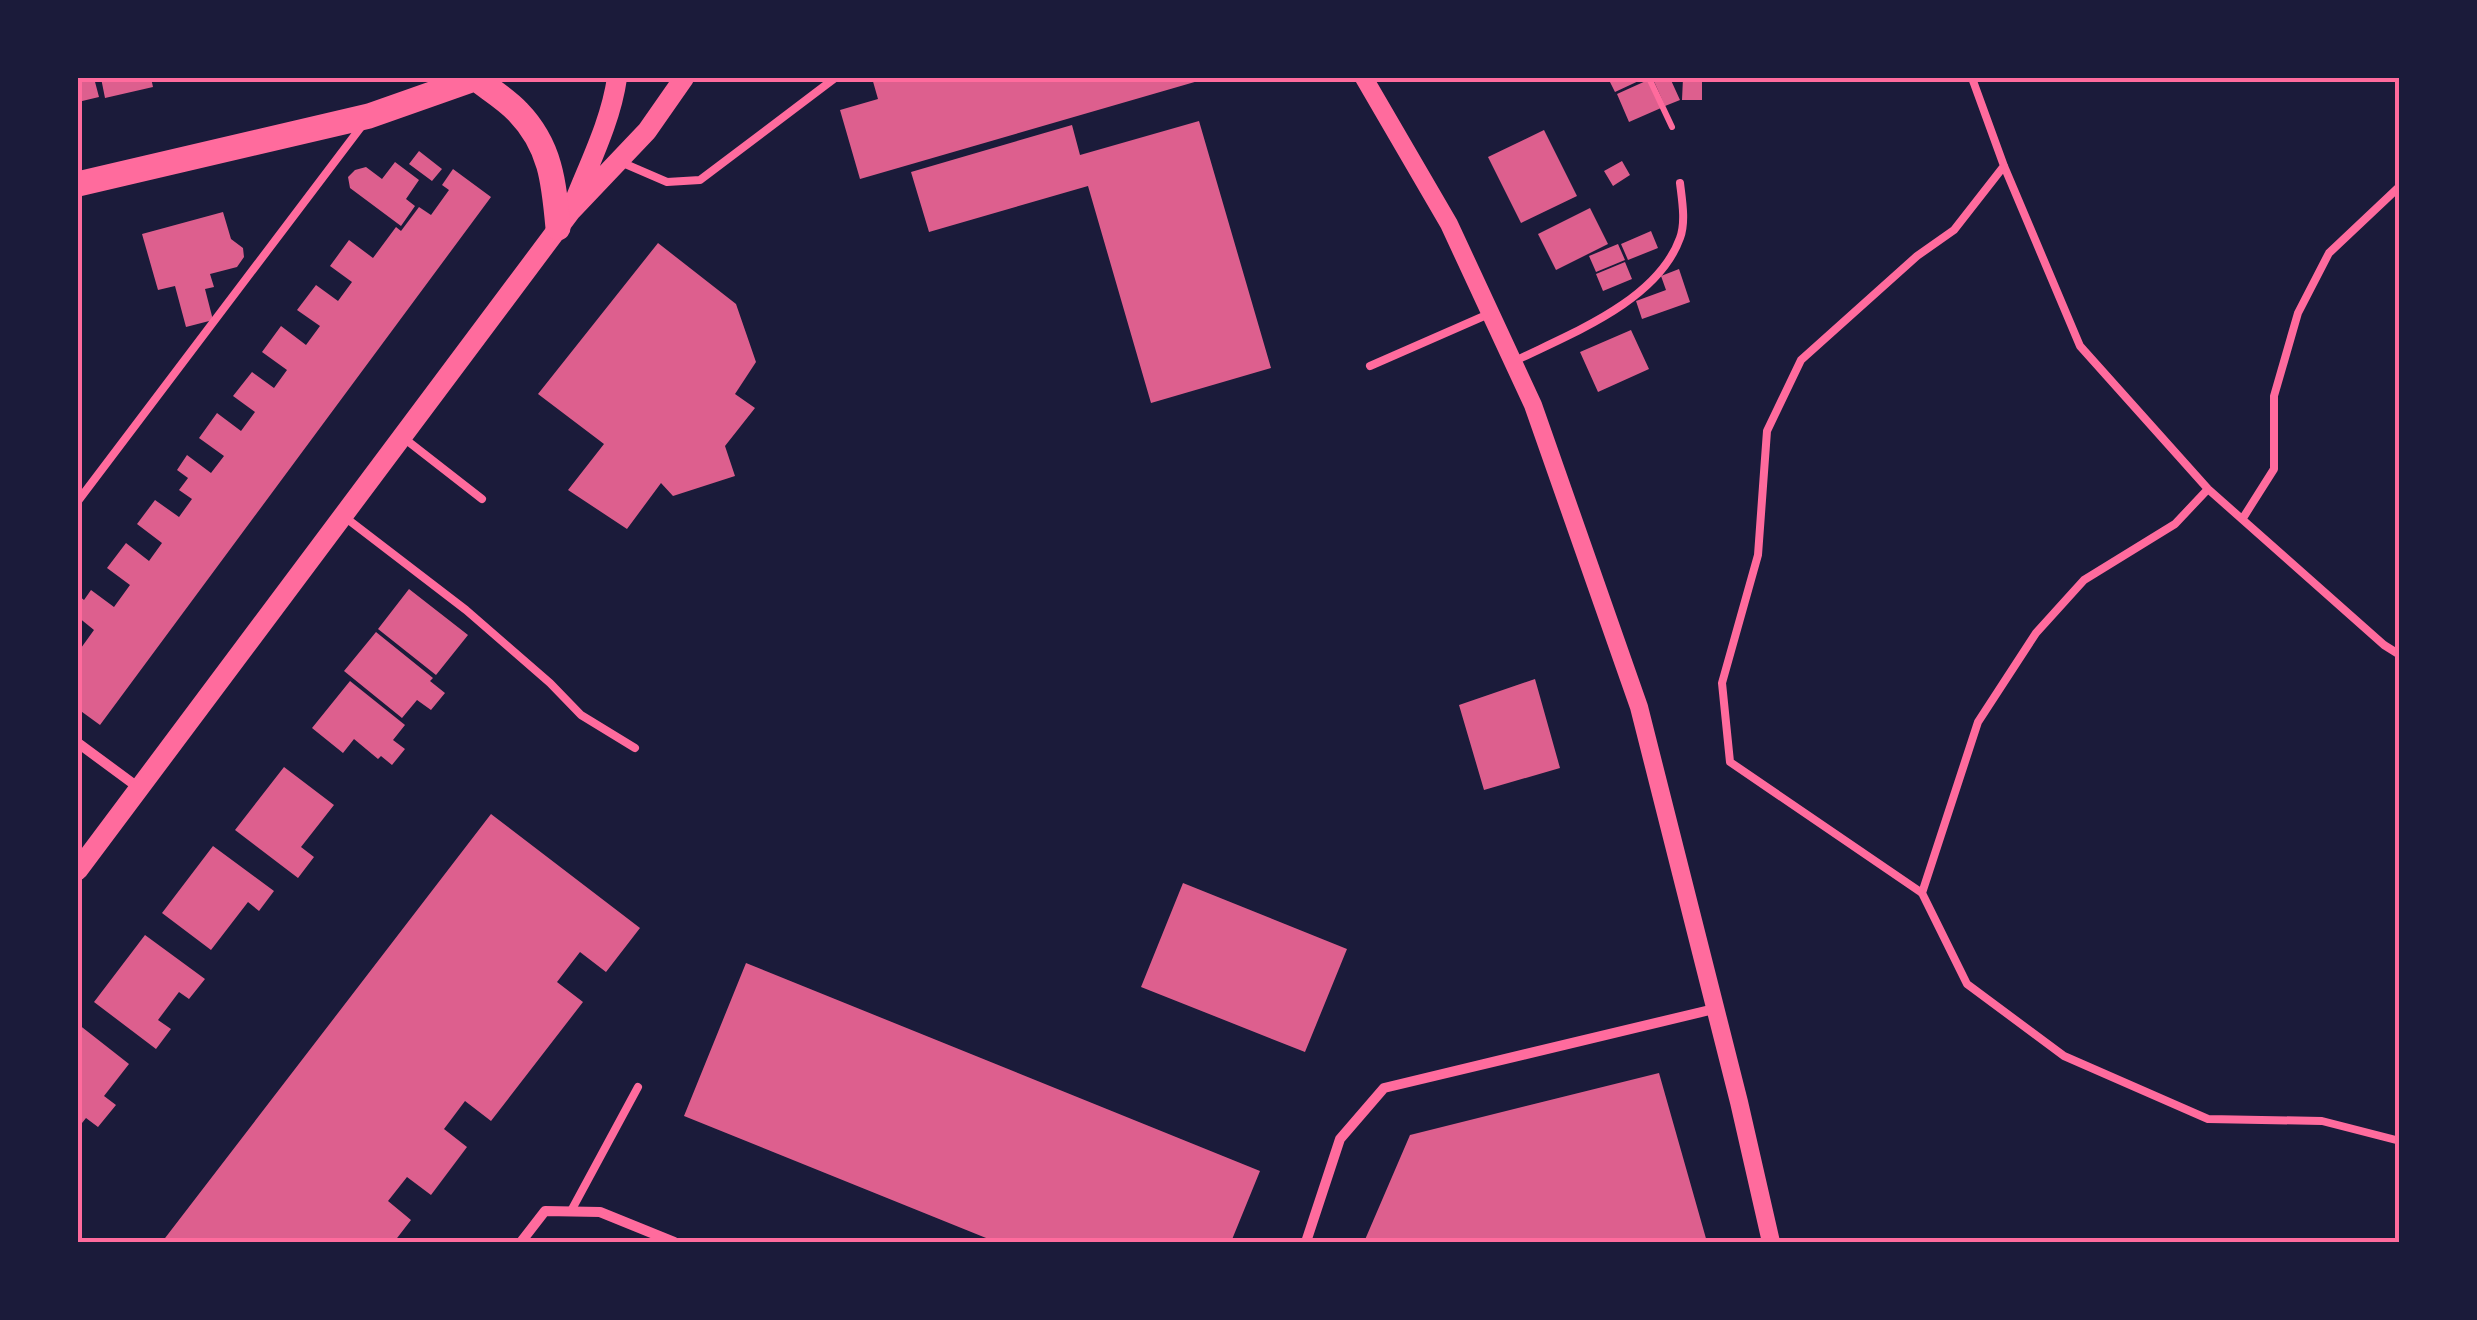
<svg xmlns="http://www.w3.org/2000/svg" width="2477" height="1320" font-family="Overpass,sans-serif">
	<rect width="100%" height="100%" fill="#1b1b3a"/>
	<!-- building -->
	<path fill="#dd5f8e" d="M78,78h16l5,19 -21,5z
		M101,78h50l2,9 -48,11z
		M872,78h333v1l-345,100 -20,-69 38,-11z
		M1608,78h37l-30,14z
		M1657,78h13l10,22 -15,6 -12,-27z
		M1683,78h19v22h-20z
		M1648,80l13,28 -32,14 -12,-28z
		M1199,121l72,247 -120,35 -63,-217 -159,46 -18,-60 161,-47 8,30z
		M1544,130l33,66 -56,27 -33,-66z
		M419,151l23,18 -10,12 -23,-17z
		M1622,161l8,14 -17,11 -9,-15z
		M395,162l24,18 -13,19 9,7 -14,20 -51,-38 -2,-11 7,-7 11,-3 16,12z
		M453,169l38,28 -391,528 -22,-16v-64l3,3 13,-18 -16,-13v-22l6,5 7,-10 23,17 16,-22 -23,-17 19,-25 23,18 13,-18 -25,-19 18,-24 24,17 13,-18 -13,-9 9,-12 -11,-8 10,-15 24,18 13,-17 -25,-18 18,-25 24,18 14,-19 -22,-16 19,-24 22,16 13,-18 -25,-18 19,-26 25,19 14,-19 -23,-16 19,-25 22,16 14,-19 -22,-16 19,-26 24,18 23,-31 5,4 18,-24 12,8 18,-25 -7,-5z
		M1590,208l18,36 -52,26 -18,-36z
		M223,212l8,27 12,9 1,9 -7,10 -27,7 4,13 -9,2 8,31 -27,7 -11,-41 -17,4 -16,-56z
		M1651,231l7,17 -30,12 -7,-16z
		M658,243l78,61 20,58 -21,32 20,14 -30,38 10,30 -62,20 -12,-13 -34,46 -59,-39 36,-46 -66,-50z
		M1618,244l7,16 -29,12 -7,-16z
		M1625,262l7,17 -29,12 -7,-17z
		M1679,269l11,33 -48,17 -6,-18 30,-11 -5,-14z
		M1631,330l18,39 -51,23 -18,-40z
		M409,589l59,46 -32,40 -58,-46z
		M376,632l57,46 -3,3 15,12 -14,17 -14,-10 -15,18 -58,-47z
		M1535,679l25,89 -76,22 -25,-85z
		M350,681l55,44 -12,15 12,9 -13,16 -11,-9 -3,3 -24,-20 -11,14 -31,-25z
		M284,767l50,38 -33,42 13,10 -16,21 -63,-48z
		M491,814l149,114 -34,44 -26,-20 -23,30 26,20 -92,119 -26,-20 -21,28 23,18 -36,48 -24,-18 -19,24 23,19 -17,22h-232z
		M213,846l61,45 -15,20 -11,-9 -37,48 -49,-37z
		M1183,883l164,66 -42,103 -164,-65z
		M145,935l60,44 -16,20 -10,-7 -21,28 13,9 -15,20 -62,-47z
		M746,963l514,208 -29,71h-235l-312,-126z
		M78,1024l51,40 -25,32 12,9 -18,22 -12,-9 -8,10z
		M1659,1073l48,169h-343l46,-107z"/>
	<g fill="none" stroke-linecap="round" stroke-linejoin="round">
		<!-- path -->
		<path stroke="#ff6b9d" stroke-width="6" d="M1649,78l23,49"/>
		<!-- service -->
		<path stroke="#ff6b9d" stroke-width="8" d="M1972,78l32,88 76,180 128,143 176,156 16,10
			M623,163l44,19 33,-2 135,-102
			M2004,166l-50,64 -37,26 -116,104 -34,71 -9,124 -36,128 8,79 192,131 45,91 97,72 144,63 114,2 78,20
			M1513,362c56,-28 144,-60 167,-124 6,-16 2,-38 0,-55
			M1370,366l121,-53
			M405,439l77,60
			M78,501l286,-378
			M346,518l120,92 84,73 31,32 54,33
			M2243,518l31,-49v-73l24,-83 31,-60 71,-67
			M1922,893l56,-171 58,-89 48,-53 91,-56 33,-35
			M571,1211l67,-124"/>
		<!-- minor -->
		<path stroke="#ff6b9d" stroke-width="10" d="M78,743l61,45
			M521,1242l24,-31 55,1 74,30
			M1306,1242l34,-103 44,-51 330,-79"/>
		<!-- tertiary -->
		<path stroke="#ff6b9d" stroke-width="18" d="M1364,78l85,146 84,181 106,302 100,395 32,140"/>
		<!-- secondary -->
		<path stroke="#ff6b9d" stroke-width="20" d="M575,200c16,-40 36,-80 42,-122
			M78,870l493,-659 76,-80 37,-53"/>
		<!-- primary -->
		<path stroke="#ff6b9d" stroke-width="25" d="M475,78c14,11 31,21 43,34 33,34 36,71 40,116
			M78,184l291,-68 108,-38"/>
	</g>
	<!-- border -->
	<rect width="2477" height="1320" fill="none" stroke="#1b1b3a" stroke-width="160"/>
	<rect x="80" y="80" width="2317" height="1160" fill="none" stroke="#ff6b9d" stroke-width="4"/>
</svg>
